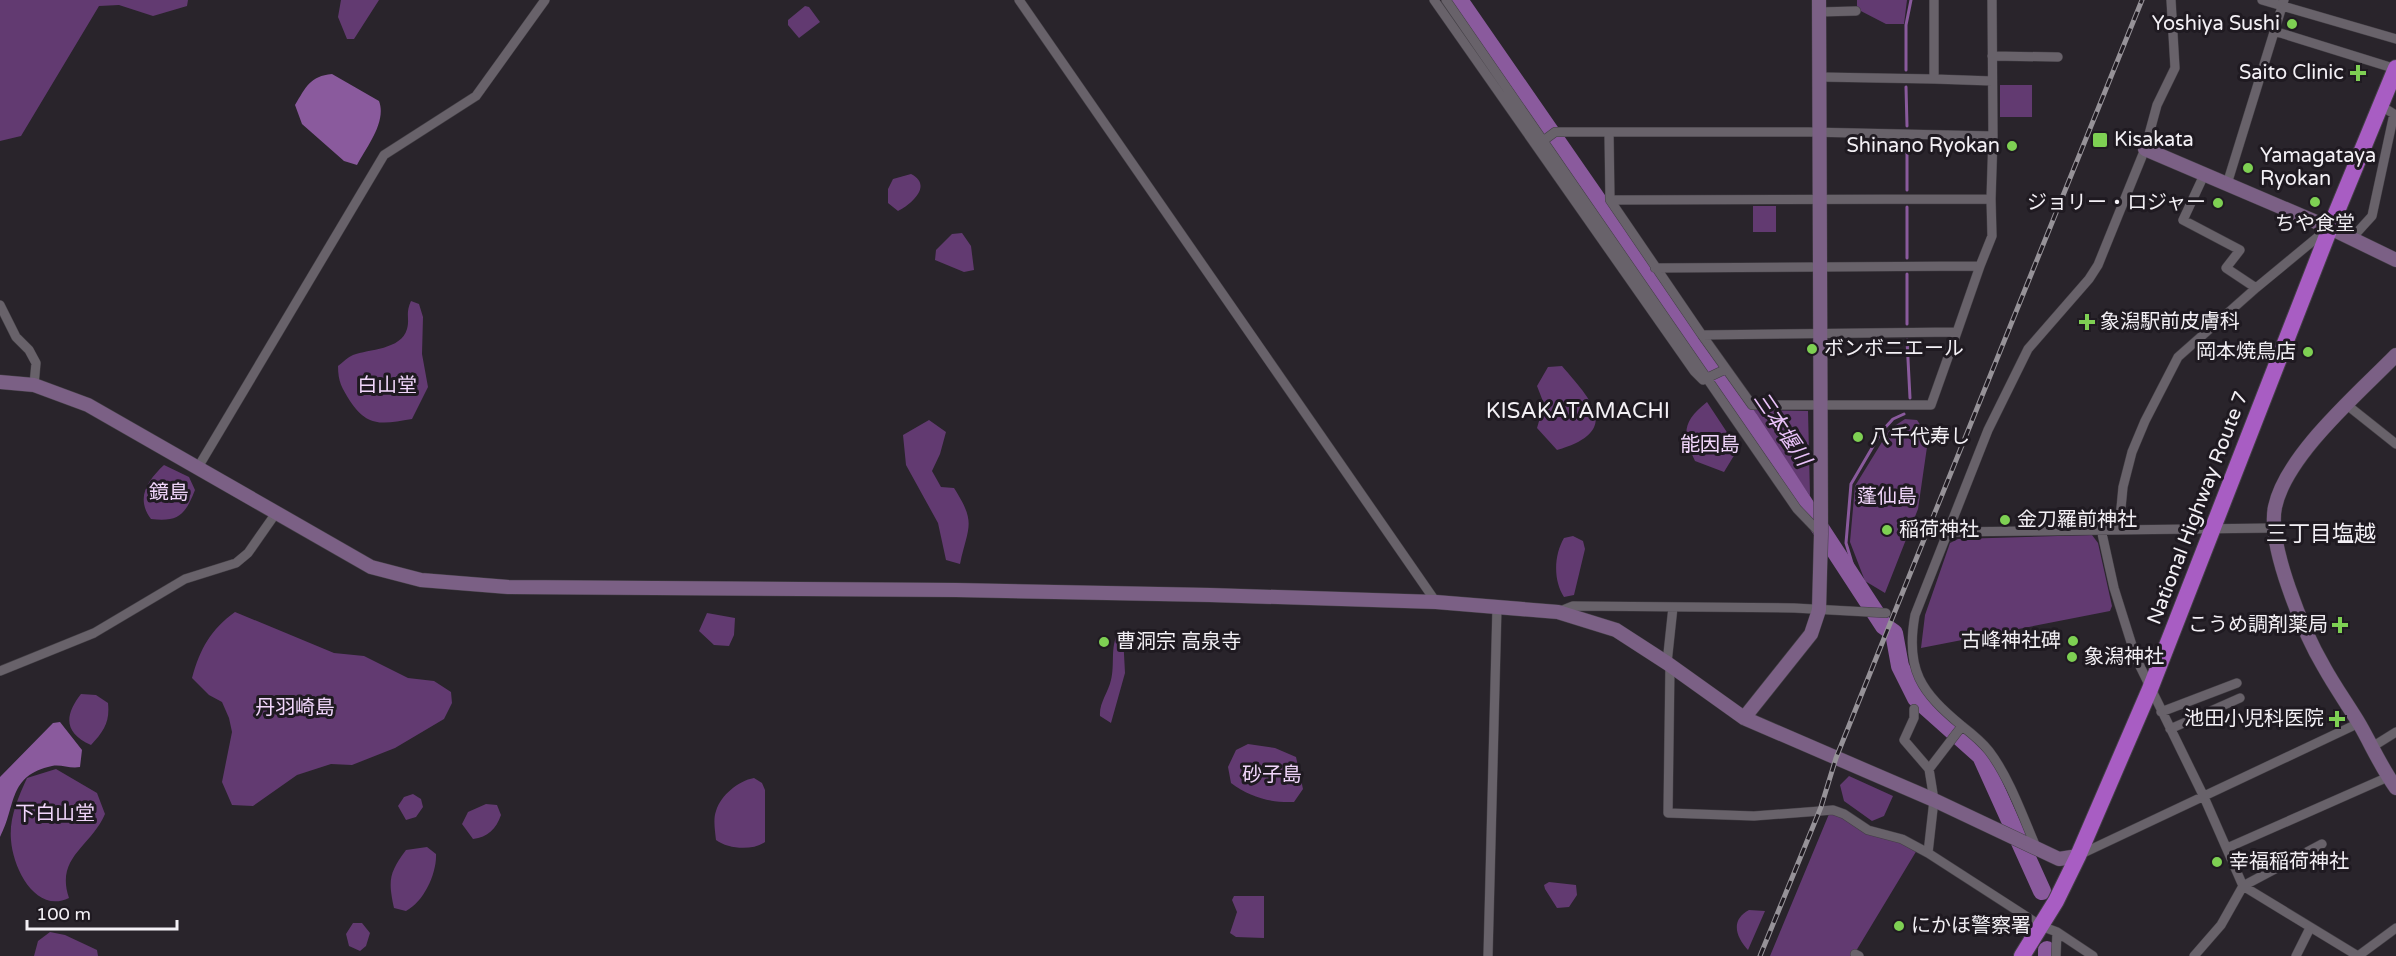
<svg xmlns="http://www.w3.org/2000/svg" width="2396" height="956" font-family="'Varela Round','Noto Sans JP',sans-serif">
	<rect width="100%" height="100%" fill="#29242b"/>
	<!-- green -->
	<path fill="#623a71" d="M0,0h188l-1,6 -34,10 -34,-11 -20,1 -78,130 -21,5z
		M341,0h38l-25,39h-7l-9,-22z
		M1857,0h50l-3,24h-18l-29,-15z
		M805,6l4,1 11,15 -21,16 -11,-13v-5z
		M2000,85h32v32h-32z
		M911,174c22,11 1,30 -13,37l-10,-8v-14l5,-10z
		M1753,206h23v26h-23z
		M962,233l9,13 3,24 -10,2 -29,-12 1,-10 16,-16z
		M411,301l8,3 4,13 -1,37 6,33 -16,32c-29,5 -44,9 -62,-18 -8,-13 -12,-19 -12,-35 5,-4 10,-9 15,-11 16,-6 48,-5 54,-26 3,-11 -2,-15 4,-28z
		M1562,366c30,35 60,65 -5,84l-20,-22 7,-24 -7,-18 11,-19z
		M1707,402l31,47 -14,23 -29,-11c-13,-28 -13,-39 12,-59z
		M1751,410l57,1 2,85z
		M1905,419l12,1 8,12 2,15 -9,62 -33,84 -20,-12 -15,-39 5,-56 35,-57z
		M929,420l17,12 -6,22 -8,17 9,16 13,1c23,36 14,38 6,76l-14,-4 -8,-37 -32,-58 -3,-30z
		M164,465l25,12 6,13c-10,25 -16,32 -44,29 -16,-21 -3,-39 13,-54z
		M2092,535l6,8 14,63 -2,5 -189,37 4,-33 25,-72 8,-4z
		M1573,536l10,5 2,8 -11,46 -10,2c-11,-17 -10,-42 0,-59z
		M235,612l99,41 30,3 44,22 26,3 17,11 1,11 -8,16 -49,29 -43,17 -21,-1 -34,11 -44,31 -21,-1 -10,-23 10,-50 -3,-14 -7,-16 -13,-7 -17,-17c8,-29 19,-49 43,-66z
		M707,613l28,5 -1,17 -5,11 -15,-1 -15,-14z
		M1118,633l5,2 2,38 -14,50 -11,-7c-1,-13 8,-23 11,-36 4,-15 -1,-33 7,-47z
		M81,694l15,1 12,8c2,19 -4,28 -17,42 -27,-12 -27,-29 -10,-51z
		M1248,744l27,4 21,9 7,32 -9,13c-24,1 -44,-5 -63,-19l-3,-16 8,-17z
		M56,769l41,24 8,21c-14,33 -50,43 -36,84 -33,16 -56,-29 -58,-58 -2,-22 7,-42 16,-62z
		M1849,776l44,20 -9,20 -12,5 -28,-20 -4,-16z
		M754,778l8,5 3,7v52c-13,9 -37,7 -49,-2 -1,-9 -3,-21 0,-29 5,-16 22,-30 38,-33z
		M413,794l8,5 2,8 -7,10 -10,3 -8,-14 6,-9z
		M486,804l11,1 4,10c-5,14 -13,22 -28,24l-11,-15 6,-12z
		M1829,814l16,3 72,33 -64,106h-83z
		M427,847l9,7c1,19 -12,48 -30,57l-12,-3c-6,-28 -5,-35 12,-58z
		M1549,882l27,3 1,10 -8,12 -12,1 -12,-19 -1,-4z
		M1234,896h30v42l-28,-1 -6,-4 7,-21 -5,-12z
		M1749,910l16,1 -17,39c-12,-13 -18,-30 1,-40z
		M353,923h9l8,10 -4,13 -6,5 -11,-5 -3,-12z
		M50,932l15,3 32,15 1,6h-64l4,-15z"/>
	<!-- water -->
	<path fill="#8a5a9d" d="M332,74l47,27c8,21 -13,47 -22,64l-13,-4 -42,-37 -7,-19c11,-18 15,-29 37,-31z
		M60,722l22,28 -2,17c-10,2 -19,-3 -28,-1 -45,10 -35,39 -52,71v-60l53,-54z"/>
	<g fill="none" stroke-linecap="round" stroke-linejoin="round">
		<!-- stream -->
		<path stroke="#8a5a9d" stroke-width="3" d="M1906,70v-45l5,-25
			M1906,87l1,39
			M1907,143v47
			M1907,207v51
			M1907,324v-50
			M1907,340l3,58
			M1858,583l-12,-40 5,-59 31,-53 11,-12 11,-5"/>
		<!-- river -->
		<path stroke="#8a5a9d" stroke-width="18" d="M1459,0l290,419 135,207 10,7 6,33 16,32 65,58 61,135
			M2047,950v6"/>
		<defs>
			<path id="street" d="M1019,0l417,602
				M1434,0l260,371 9,9 23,-11
				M1446,0l351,509 24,25
				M2262,0l134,39
				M1819,12l37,-1
				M2274,31l122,38
				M1992,56l66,1
				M1820,77l114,2v-79
				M1934,79l58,2
				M1609,133l1,67 381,-1 2,-63
				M1543,141l12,-9h254l184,4 -1,-136
				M2204,175l-21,45 57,30 -14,18 30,20
				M2227,184l57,-184
				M1610,200l92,135 255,-3 23,-66
				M2352,238l20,-22 22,-102 -13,-8
				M1655,268l325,-2 12,-30 -1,-37
				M0,305l16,32 13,13 7,13 -2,22
				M1702,335l50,70h179l26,-73
				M2347,405l49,39
				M197,469l187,-314 92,-59 69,-96
				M2101,529l13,59 22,70 68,139 39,89 115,70
				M2119,529l4,-42 9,-35 13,-31 33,-64 78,-69 69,-57
				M1949,532l325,-4
				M1558,612l15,-6 221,2 92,5
				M1667,663l6,-56
				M1670,665l-2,148 86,3 79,-6 11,4 24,16 34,9 26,14
				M0,671l94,-38 91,-54 51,-16 12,-10 28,-40
				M1914,709v9l-10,22 25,29
				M2161,712l76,-29
				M1962,726l-33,43 5,31 -6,53 113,73 16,6 36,24
				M2170,729l70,-31
				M2372,747l24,-15
				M2036,847c-13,-30 -27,-70 -47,-96 -7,-9 -18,-18 -27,-25 -41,-34 -57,-56 -47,-111l73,-185 40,-81 61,-70 9,-14 47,-116 12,-44 18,-37 -4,-68
				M2227,848l161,-71
				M2079,855l280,-132
				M1855,954l4,2
				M1488,956l9,-349
				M2056,956l1,-24
				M2194,956l27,-31 22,-39 79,-42
				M2296,956l14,-28
				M2358,956l38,-28"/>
			<path id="secondary" d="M2145,149l185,79 66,32
				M2396,355c-37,38 -110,100 -121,152 -8,38 29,126 49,160 11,20 24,38 36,58 12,21 22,44 36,63
				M0,382l34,3 54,20 283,162 50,13 87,7 448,3 254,5 226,7 122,10 58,18 51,33 77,55 190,82 125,59 19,-3
				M1744,718l67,-84 8,-24 2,-76 -2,-534"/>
			<path id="highway" d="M2022,956l34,-55 22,-45 72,-167 180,-461 66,-160"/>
		</defs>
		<!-- street casing -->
		<use href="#street" stroke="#433f45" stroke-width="10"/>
		<!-- secondary casing -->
		<use href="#secondary" stroke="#433f45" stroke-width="15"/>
		<!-- highway casing -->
		<use href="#highway" stroke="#433f45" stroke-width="18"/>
		<!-- street -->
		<use href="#street" stroke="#68626a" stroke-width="9"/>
		<!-- secondary -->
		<use href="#secondary" stroke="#7b6085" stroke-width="14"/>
		<!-- highway -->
		<use href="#highway" stroke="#a85dc3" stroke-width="16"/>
		<defs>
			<path id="rail" d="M1760,956l61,-149 15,-49 49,-122 257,-636"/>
		</defs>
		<!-- rail casing -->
		<use href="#rail" stroke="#969298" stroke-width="5"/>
		<!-- rail -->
		<use href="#rail" stroke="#1f1a21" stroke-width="3" stroke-dasharray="9" stroke-linecap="butt"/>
	</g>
	<!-- markers -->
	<g fill="#7ed053" stroke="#1f1a21" stroke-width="2">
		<circle cx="2292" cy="24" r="6"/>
		<path d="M2355 64h6v6h6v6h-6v6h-6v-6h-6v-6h6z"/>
		<rect x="2092" y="132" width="16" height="16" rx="3"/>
		<circle cx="2012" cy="146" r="6"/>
		<circle cx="2248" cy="168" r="6"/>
		<circle cx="2315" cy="202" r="6"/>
		<circle cx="2218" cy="203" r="6"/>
		<path d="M2084 313h6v6h6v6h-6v6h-6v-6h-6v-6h6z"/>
		<circle cx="1812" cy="349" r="6"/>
		<circle cx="2308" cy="352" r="6"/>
		<circle cx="1858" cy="437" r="6"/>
		<circle cx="2005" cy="520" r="6"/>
		<circle cx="1887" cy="530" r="6"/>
		<path d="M2337 616h6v6h6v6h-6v6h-6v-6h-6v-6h6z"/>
		<circle cx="2073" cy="641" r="6"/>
		<circle cx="1104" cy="642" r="6"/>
		<circle cx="2072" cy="657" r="6"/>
		<path d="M2334 710h6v6h6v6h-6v6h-6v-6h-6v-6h6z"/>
		<circle cx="2217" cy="862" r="6"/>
		<circle cx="1899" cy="926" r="6"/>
	</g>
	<g text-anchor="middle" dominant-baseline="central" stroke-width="6" stroke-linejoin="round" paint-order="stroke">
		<!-- poi labels -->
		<g font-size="20" fill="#f3f0f5" stroke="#1f1a21" text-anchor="start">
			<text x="2280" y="24" text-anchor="end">Yoshiya Sushi</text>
			<text x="2344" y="73" text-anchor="end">Saito Clinic</text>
			<text x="2114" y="140">Kisakata</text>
			<text x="2000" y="146" text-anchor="end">Shinano Ryokan</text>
			<text x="2260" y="156">Yamagataya<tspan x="2260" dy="23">Ryokan</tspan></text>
			<text x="2206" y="203" text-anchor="end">ジョリー・ロジャー</text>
			<text x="2315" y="224" text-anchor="middle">ちや食堂</text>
			<text x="2100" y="322">象潟駅前皮膚科</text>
			<text x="1824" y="349">ボンボニエール</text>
			<text x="2296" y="352" text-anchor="end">岡本焼鳥店</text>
			<text x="1870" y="437">八千代寿し</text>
			<text x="2017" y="520">金刀羅前神社</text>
			<text x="1899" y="530">稲荷神社</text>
			<text x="2328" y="625" text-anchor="end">こうめ調剤薬局</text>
			<text x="2061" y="641" text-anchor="end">古峰神社碑</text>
			<text x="1116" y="642">曹洞宗 高泉寺</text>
			<text x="2084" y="657">象潟神社</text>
			<text x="2324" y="719" text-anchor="end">池田小児科医院</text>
			<text x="2229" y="862">幸福稲荷神社</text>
			<text x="1911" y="926">にかほ警察署</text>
		</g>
		<!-- park labels -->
		<g font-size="20" fill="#f1d6fb" stroke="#1f1a21">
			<text x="387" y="386">白山堂</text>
			<text x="1710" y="445">能因島</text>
			<text x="169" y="493">鏡島</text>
			<text x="1887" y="497">蓬仙島</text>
			<text x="295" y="708">丹羽崎島</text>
			<text x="1272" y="775">砂子島</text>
			<text x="55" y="814">下白山堂</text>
		</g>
		<!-- street labels -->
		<g font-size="20" fill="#f3f0f5" stroke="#1f1a21">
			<text transform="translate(2198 508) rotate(-69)">National Highway Route 7</text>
		</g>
		<!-- water labels -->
		<g font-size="21" font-style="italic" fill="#ebc3fb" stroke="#1f1a21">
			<text transform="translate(1782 429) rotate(56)">三本堰川</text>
		</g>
		<!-- quarter labels -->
		<g font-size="22" fill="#f3f0f5" stroke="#1f1a21">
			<text x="1578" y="411">KISAKATAMACHI</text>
			<text x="2321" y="534">三丁目塩越</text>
		</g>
	</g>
	<!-- scale -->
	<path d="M27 920v9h150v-9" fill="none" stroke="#f3f0f5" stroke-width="3"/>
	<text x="36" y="920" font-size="18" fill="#f3f0f5" stroke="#1f1a21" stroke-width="4.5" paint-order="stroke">100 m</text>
</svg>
